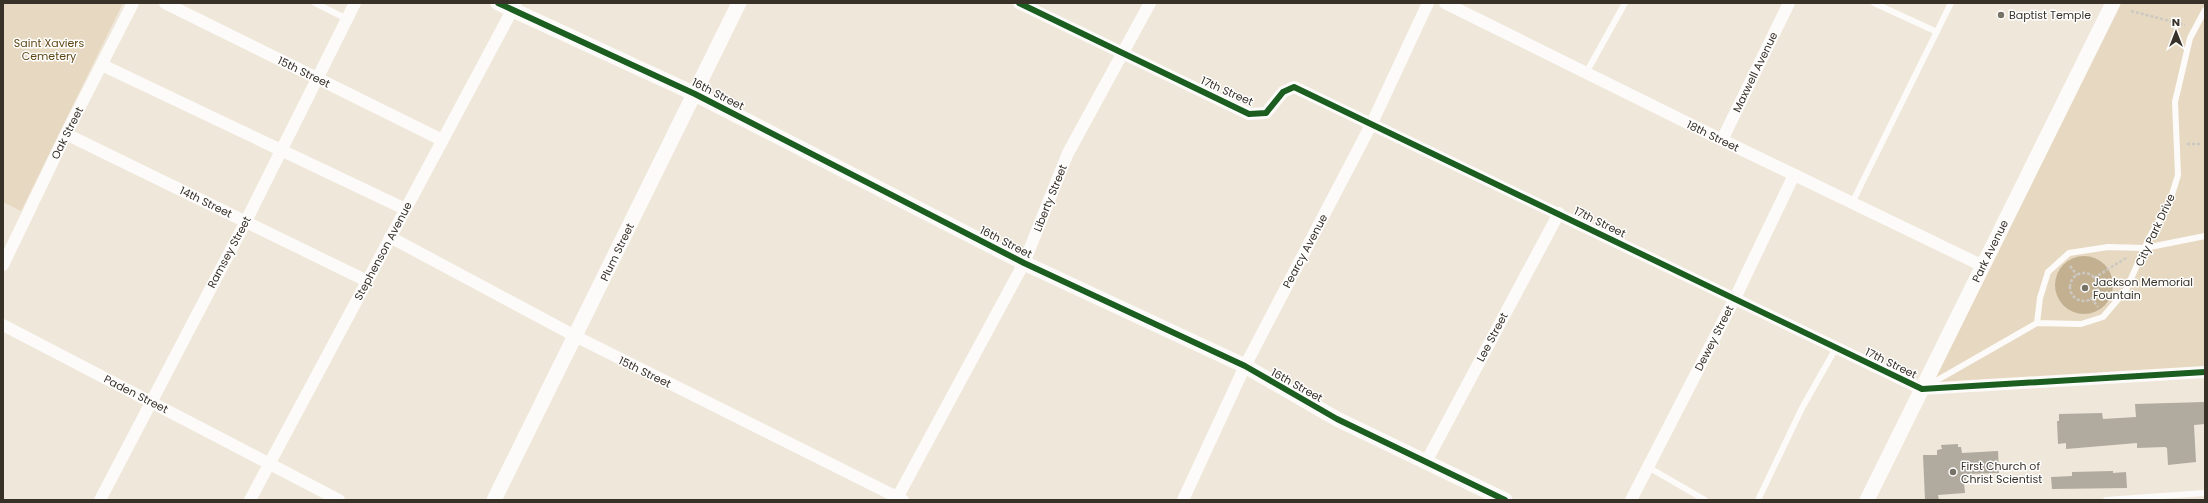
<svg xmlns="http://www.w3.org/2000/svg" width="2208" height="503" font-family="Poppins,sans-serif">
	<rect width="100%" height="100%" fill="#efe7d9"/>
	<!-- green -->
	<path fill="#e7d9c1" d="M3,3h120l-102,208 -18,-9z
		M2113,3h92v369l-283,17z"/>
	<!-- water -->
	<path fill="#c2b090" d="M2055 285a29 29 0 1 1 58 0a29 29 0 1 1-58 0Z"/>
	<!-- building -->
	<path fill="#b0aa9f" d="M2205,402v22l-11,1 2,37 -28,3 -1,-17 -2,-1 -28,1v-5l-71,6v-6l-8,1 -1,-23h2v-7l43,-1 1,6 33,-2 -1,-13z
		M1958,444v3h3l1,6 36,-2 1,22 -31,1v2l-2,1v6h-2l1,10 -27,2 1,5h-14l-2,-45h14v-5l5,-1 -1,-4z
		M2113,471v2l13,-1 1,16 -75,1 -1,-12 21,-1v-4z"/>
	<g fill="none" stroke-linecap="round" stroke-linejoin="round">
		<!-- path -->
		<path stroke="#ccc9c3" stroke-width="2.5" stroke-dasharray="3 2" stroke-linecap="butt" d="M2131,11l54,14
			M2187,144h14
			M2070,266l7,9
			M2070 287a14 14 0 1 1 28 0a14 14 0 1 1-28 0Z
			M2094,278l32,-20
			M2091,298l7,9"/>
		<!-- service -->
		<path stroke="#fdfbf9" stroke-width="6" d="M315,3l32,16
			M1874,3l63,29
			M1586,73l39,-70
			M1852,203l99,-200
			M2037,323l3,-25 8,-26 21,-19 39,-6 37,1 60,-12
			M1927,386l110,-63 44,1 22,-7 23,-27 23,-52 21,-37 8,-26 -3,-73 15,-64 15,-28
			M1648,467l57,33
			M1758,500l44,-92 34,-60
			M2106,500l99,-7"/>
		<!-- minor -->
		<path stroke="#fdfbf9" stroke-width="12" d="M165,3l277,137
			M1019,3l230,111 17,-1 17,-21 11,-5 628,302 283,-17
			M1445,3l277,137 261,126
			M102,65l303,144
			M66,134l301,147
			M1722,140l67,-137
			M390,237l185,99 328,164
			M3,265l63,-131 67,-131
			M3,325l336,175
			M1426,462l133,-249
			M100,500l146,-279 109,-218
			M250,500l266,-497
			M896,500l128,-237 44,-110 82,-150
			M1183,500l62,-134 127,-243 56,-120
			M1631,500l104,-202 59,-123"/>
		<!-- tertiary -->
		<path stroke="#fdfbf9" stroke-width="15" d="M498,3l197,91 329,169 221,103 92,53 168,81
			M494,500l245,-497
			M1867,500l246,-497"/>
		<defs>
			<path id="cycleway" d="M498,3l197,91 329,169 221,103 92,53 168,81
				M1019,3l230,111 17,-1 17,-21 11,-5 628,302 283,-17"/>
		</defs>
		<!-- cycleway casing -->
		<use href="#cycleway" stroke="#fff" stroke-width="8"/>
		<!-- cycleway -->
		<use href="#cycleway" stroke="#1b5e20" stroke-width="6"/>
	</g>
	<!-- markers -->
	<g fill="#777166" stroke="#fff" stroke-width="1.5">
		<circle cx="2001" cy="15" r="4"/>
		<circle cx="2085" cy="288" r="4"/>
		<circle cx="1953" cy="472" r="4"/>
	</g>
	<g text-anchor="middle" dominant-baseline="central" stroke-width="3" stroke-linejoin="round" paint-order="stroke">
		<!-- poi labels -->
		<g font-size="11" fill="#373128" stroke="#fff" text-anchor="start">
			<text x="2009" y="15">Baptist Temple</text>
			<text x="2093" y="282">Jackson Memorial<tspan x="2093" dy="13">Fountain</tspan></text>
			<text x="1961" y="466">First Church of<tspan x="1961" dy="13">Christ Scientist</tspan></text>
		</g>
		<!-- park labels -->
		<g font-size="11" fill="#604817" stroke="#fff">
			<text x="49" y="43">Saint Xaviers<tspan x="49" dy="13">Cemetery</tspan></text>
		</g>
		<!-- street labels -->
		<g font-size="11" fill="#373128" stroke="#fff">
			<text transform="translate(304 72) rotate(26)">15th Street</text>
			<text transform="translate(1755 72) rotate(-64)">Maxwell Avenue</text>
			<text transform="translate(1227 91) rotate(24)">17th Street</text>
			<text transform="translate(718 94) rotate(27)">16th Street</text>
			<text transform="translate(67 133) rotate(-63)">Oak Street</text>
			<text transform="translate(1713 136) rotate(26)">18th Street</text>
			<text transform="translate(1050 198) rotate(-68)">Liberty Street</text>
			<text transform="translate(206 202) rotate(26)">14th Street</text>
			<text transform="translate(1600 222) rotate(26)">17th Street</text>
			<text transform="translate(2155 230) rotate(-65)">City Park Drive</text>
			<text transform="translate(1006 242) rotate(27)">16th Street</text>
			<text transform="translate(383 251) rotate(-62)">Stephenson Avenue</text>
			<text transform="translate(1305 251) rotate(-62)">Pearcy Avenue</text>
			<text transform="translate(1990 251) rotate(-64)">Park Avenue</text>
			<text transform="translate(229 252) rotate(-62)">Ramsey Street</text>
			<text transform="translate(617 252) rotate(-64)">Plum Street</text>
			<text transform="translate(1492 337) rotate(-62)">Lee Street</text>
			<text transform="translate(1714 338) rotate(-63)">Dewey Street</text>
			<text transform="translate(1891 363) rotate(26)">17th Street</text>
			<text transform="translate(645 372) rotate(26)">15th Street</text>
			<text transform="translate(1297 385) rotate(29)">16th Street</text>
			<text transform="translate(136 394) rotate(27)">Paden Street</text>
		</g>
	</g>
	<!-- border -->
	<rect width="2208" height="503" fill="none" stroke="#373128" stroke-width="8"/>
	<!-- north arrow -->
	<g transform="translate(2176 32)" stroke="#ffffff" stroke-width="3" paint-order="stroke">
	<path d="M0-3L7 15L0 10L-7 15Z" fill="#373128"/>
	<text y="-6" font-size="11" font-weight="bold" text-anchor="middle" fill="#373128">N</text>
	</g>
</svg>
